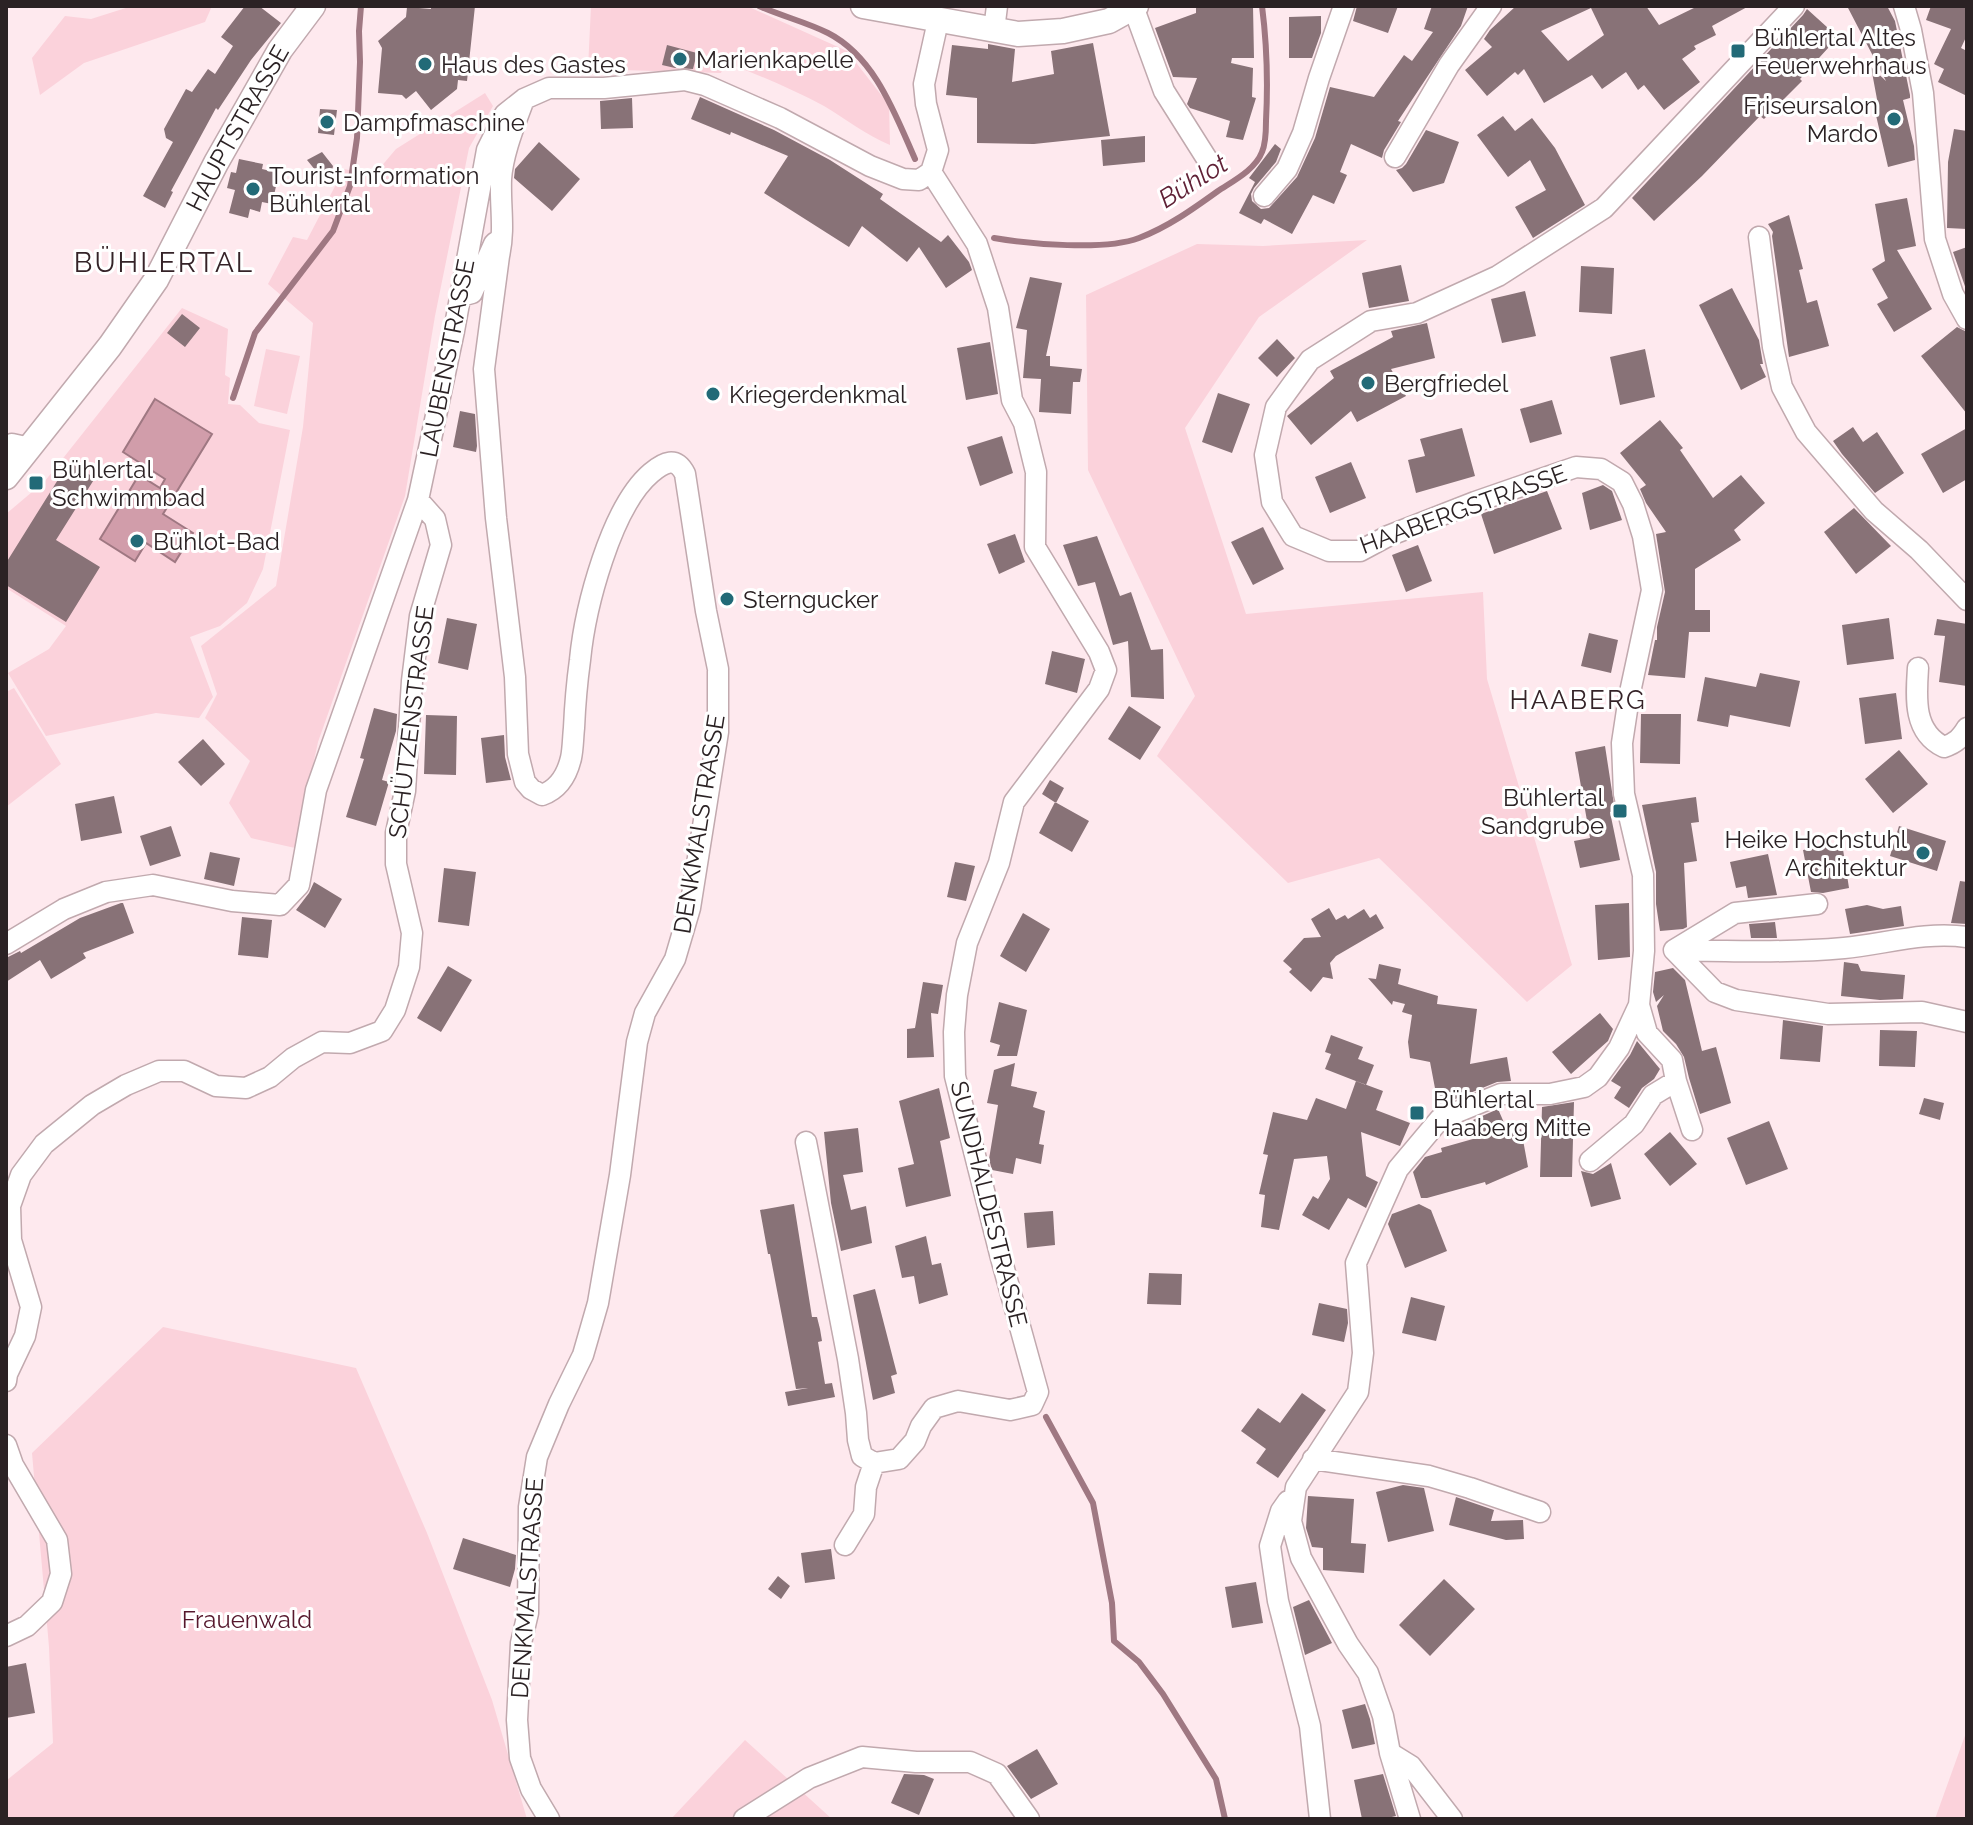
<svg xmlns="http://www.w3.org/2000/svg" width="1973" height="1825" font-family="Raleway,sans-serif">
	<rect width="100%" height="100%" fill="#fee9ee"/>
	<!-- green -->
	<path fill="#fbd2db" d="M132,6h80l-7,16 -121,41 -44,32 -8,-37 33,-42 26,3z
		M591,6h156l100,45 42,54 1,40c-24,-10 -44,-26 -66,-39 -32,-17 -65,-31 -99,-44l-4,11 -133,-4z
		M485,93l8,13 -24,42 -34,168 -30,180 -87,246 -23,106 -44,-10 -22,-35 21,-42 -45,-43 12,-24 -16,-48 75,-60 27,-159 10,-104 -45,-39 25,-47 14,3 37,-71 30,6 22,-26z
		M1367,240l-108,77 -74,111 61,186 237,-22 4,87 85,286 -45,37 -148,-144 -91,25 -131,-127 38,-60 -107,-226 -2,-175 111,-51 66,2z
		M182,308l46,21 -3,46 5,3 -2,26 12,1 19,18 31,7 -27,139 -16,34 -27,23 -30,11 23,60 -14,21 -43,-5 -110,23 -38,-63 41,-24 17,-23 -60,-38v-74l39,-33z
		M266,349l34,7 -13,58 -33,-8z
		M14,688l47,76 -55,43v-115z
		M163,1327l193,41 71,165 65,167 35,119h-521l1,-39 46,-37 -4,-96 -17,-194z
		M1967,1730v89h-32z
		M745,1740l87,79h-161z"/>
	<!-- water -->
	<path fill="#d19daa" stroke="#9f7882" stroke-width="2" d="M155,399l57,35 -49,80 30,19 -18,29 -29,-19 -11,18 -35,-22 39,-64 21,13 5,-9 -42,-27z"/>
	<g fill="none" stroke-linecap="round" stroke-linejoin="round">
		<!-- stream -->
		<path stroke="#9f7882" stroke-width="6" d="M759,6c22,10 47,16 69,27 47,24 67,81 87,126
			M994,238c36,6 111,13 145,0 29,-11 54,-29 79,-47 15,-10 37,-21 44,-39 4,-9 4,-21 4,-31 2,-38 1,-76 -4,-115
			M233,398l22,-65 78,-102 17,-45 7,-48 3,-76 -1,-31 2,-25
			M1046,1417l47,86 19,100 2,38 25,21 24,32 53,85 9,40"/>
	</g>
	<!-- building -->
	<path fill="#887277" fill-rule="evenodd" d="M245,6h14l22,17 -30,37 -33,50 -2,-2 -45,83 2,1 -8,16 -22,-12 30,-54 -7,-4 -2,-9 22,-40 6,3 16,-23 7,5 18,-28 -12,-9z
		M431,6h44l-8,75 -9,-1 -1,9 -26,21 -15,-19 -10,8 -4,-4 -24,-2 4,-45 -4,-7 28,-24 1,-10 24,2z
		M1196,6h57l1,52h-22l-1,5 22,5 -1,29 4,1 -13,42 -17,-3 4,-16 -40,-13 -3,-4 10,-26 -24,-1 -18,-49 41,-15z
		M1357,6h41l-10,27 -35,-12z
		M1432,6h36l-7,20 -63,95 3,1 -17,28 -2,8 -31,-14 -11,28 7,3 -13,29 -21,-9 -21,39 -28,-15 -3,5 -22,-11 16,-31 -6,-4 26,-34 6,5 -5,13 -22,26 -3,6 1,7 9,8 8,-1 28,-31 18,-39 15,-51 44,10 30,-42 8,6 21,-29 -9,-3z
		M1516,6h130l13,19 39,-19h51l-37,20 4,9 -22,11 2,3 -14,10 18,23 -36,28 -20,-25 -6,5 -12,-18 -24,17 -10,-14 -48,28 -20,-34 -6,6 -3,-3 -28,24 -22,-26 27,-23 -8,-8 6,-9zM1591,8l13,27 -36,26 -27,-30z
		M1847,6h40l8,15 15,74v3l-7,2 11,46 1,14 -27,7 -13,-56 4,-1 -8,-43 15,14z
		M1931,6h36v29l-6,13 6,3v45l-29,-14 6,-13 -10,-5 17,-35 -25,-9z
		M1807,9l31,28 -38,42 2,2 -38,38 -4,-3 -58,60 -48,45 -22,-23 171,-183z
		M1321,16v17l-9,25h-23v-41z
		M1093,43l17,93 -76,8 -57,-1v-45l-31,-3 6,-50 36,4v-5l27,5 -3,33 42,-8 -3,-23z
		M667,45l30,8 -4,16 -18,-1 -13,-3z
		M700,97l74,33 56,30 53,34 -3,5 61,43 7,-7 21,27 3,8 -26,18 -27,-41 -12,15 -45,-36 -13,21 -85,-54 24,-37 -57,-24 -1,3 -39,-16z
		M632,98l1,30 -32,1 -1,-28z
		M320,109l17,1 -3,25 -16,-2z
		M1503,116l12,15 17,-13 23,30 30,57 -52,33 -18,-31 31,-17 -16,-30 -22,17 -31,-42z
		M1954,129l13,2v98l-20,-1 1,-66z
		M1426,130l33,12 -15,41 -31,9 -17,-22 6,-2 4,-4z
		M1145,136v26l-42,4 -2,-26z
		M539,142l41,37 -28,32 -38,-33 1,-9z
		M322,152l11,14 -4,21 -22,-27z
		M239,159l24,5 -1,5 17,4 -7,31 -10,-2 -2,10 -10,-3 -2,9 -19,-5 6,-23 -8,-2 4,-16 5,1z
		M1907,198l9,48 -19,4 35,59 -38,23 -17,-28 11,-6 -16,-29 13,-8 -10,-57z
		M1789,215l14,54 -4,1 8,33 10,-3 12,46 -40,11 -17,-121 1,-4 -5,-8z
		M1967,247v45l-14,-40z
		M1401,265l8,36 -40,7 -7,-35z
		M1581,266l33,2 -2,46 -33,-2z
		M1030,277l32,6 -16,73h4v10l32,3 -2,13h-7l-2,32 -32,-2 2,-33 -18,-1 4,-48 -11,-2z
		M1732,288l27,52 4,24h-3l6,13 -25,13 -42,-85z
		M1525,291l11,45 -34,7 -11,-44z
		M182,314l18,14 -15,19 -18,-14z
		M1427,323l8,35 -44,11 15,27 -49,26 -6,-11 -40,34 -24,-29 47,-38 -4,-7 63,-34 -2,-6z
		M1957,327l10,5v82l-46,-58z
		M1277,339l18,19 -18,19 -19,-19z
		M990,342l8,52 -32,6 -9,-52z
		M1645,349l10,48 -35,8 -10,-48z
		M1218,393l32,11 -18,49 -30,-11z
		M1552,400l10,34 -32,9 -10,-34z
		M460,411l15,3 2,32 -1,6 -23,-5z
		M1660,420l23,28 -3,2 33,48 28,-23 24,28 -31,27 7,10 -46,29v41h15v22h-21l-4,46 -37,-3 7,-35h2v-13l8,-35 -9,-58 10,-2 -20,-29 -6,-14 6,-4 -26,-32z
		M1853,427l10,15 14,-10 27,41 -29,20 -33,-39 -9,-13z
		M1462,428l13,48 -59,17 -8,-33 17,-4 -5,-17z
		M1967,428v51l-24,14 -22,-39z
		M1002,436l11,37 -33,13 -13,-39z
		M69,462l26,16 -39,62 44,27 -34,55 -60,-37v-22z
		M1351,462l15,36 -36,15 -15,-36z
		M1603,485l9,6 10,29 -32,10 -8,-37z
		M1547,491l15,38 -68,25 -13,-40z
		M1854,508l37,38 -35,28 -32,-42z
		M1263,527l21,42 -31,16 -22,-43z
		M1015,534l10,28 -26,12 -12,-30z
		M1097,536l23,60 11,-4 20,58 12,-1 1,50 -33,-2 -3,-56 -15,4 -18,-63 -17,4 -15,-41z
		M1418,545l14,36 -26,11 -14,-37z
		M447,618l30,6 -9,46 -30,-7z
		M1889,618l5,41 -47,6 -5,-40z
		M1937,619l30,5v62l-28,-4 6,-46 -11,-1z
		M1589,633l29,7 -7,33 -30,-7z
		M1052,651l33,8 -8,34 -32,-9z
		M1760,673l40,8 -10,46 -60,-12 -2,12 -31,-6 8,-44 51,10z
		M1896,693l6,46 -37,5 -6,-46z
		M1129,706l32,21 -21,33 -32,-21z
		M374,708l23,6 -1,17 -14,49 7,2 -13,44 -30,-9 18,-58 -4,-1z
		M1641,714h40l-1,50 -40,-1z
		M426,715l31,1 -1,59 -32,-1z
		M504,735l1,22 6,23 -25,3 -5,-45z
		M203,739l22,25 -24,22 -23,-24z
		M1605,746l10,65 -5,1 10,48 -40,8 -6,-27 16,-3 -15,-86z
		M1899,750l29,34 -35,29 -28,-34z
		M1050,780l14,8 -8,15 -14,-9z
		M114,796l8,37 -41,8 -6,-37z
		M1696,797l3,25 -8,1 6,38 -13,2 3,64 -4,2 -23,2 -4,-27v-32l-14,-67z
		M1055,802l34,19 -17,31 -33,-19z
		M171,826l10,30 -31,10 -10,-30z
		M1899,826l47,15 -9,30 -47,-15z
		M1842,843l7,45 -26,5 -12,-1 -8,-42z
		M210,852l30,6 -6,28 -30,-7z
		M1768,854l9,41 -29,3 -2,-12 -10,2 -6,-26z
		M955,862l20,4 -9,35 -19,-4z
		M444,868l32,4 -7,54 -31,-4z
		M1960,881l7,1v42l-16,-1z
		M314,882l28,17 -17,29 -29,-18 13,-17z
		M121,903h2l11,30 -51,20 3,5 -35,21 -11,-19 -34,22v-24l14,-7 1,2 59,-35z
		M1629,903l1,54 -32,3 -3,-55z
		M1867,905l16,4 18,-3 3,20 -54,8 -5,-25z
		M1329,908l7,12 9,-5 3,4 16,-10 6,9 6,-4 8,14 -48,28 -6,7 3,16 -10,-2 -12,15 -22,-20 3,-3 -9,-8 21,-23 17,-1 -10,-18z
		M1023,913l27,16 -24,43 -26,-16z
		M242,917l30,3 -4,38 -30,-3z
		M1775,922l2,16h-26l-2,-14z
		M1844,962l14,2 3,7 44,4 -2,24 -23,1 -39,-4z
		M1379,964l22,5 -3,15 40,12 -1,8 40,5 -7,55 37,-7 4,24 -14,1 -49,20 -10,2 -8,-42 -20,-4 -2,-16 4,-27 -10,-3 3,-8 -12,-3 -1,4 -24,-27 8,1z
		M448,966l24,14 -31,52 -24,-14z
		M1673,968l12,12 17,71 14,-4 15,56 -31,11 -11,-36 -5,-21 -8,-13 -13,-13 -6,-25 7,-11 -8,7 -3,-10 2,-20z
		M923,982l20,3 -5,29 -7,-1 3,44 -27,1v-29l8,-1z
		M999,1002l28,8 -10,46h-20l3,-11 -10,-3z
		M1600,1013l13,16 -5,12 -37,33 -19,-22z
		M1783,1020l40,6 -3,36 -40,-3z
		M1880,1030l37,1 -2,36 -36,-1z
		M1331,1035l32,12 -5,12 16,6 -8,20 -41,-16 6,-15 -6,-2z
		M1637,1041l23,28 -6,10 -12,9 -13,20 -15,-10 7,-11 -10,-6 19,-26z
		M1015,1063l-4,23 26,6 -4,15 12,4 -6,33 5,1 -3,19 -25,-6 -3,16 -21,-4 -3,-11 9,-54 -11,-2 7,-33z
		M1356,1081l27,10 -7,19 34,13 -10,23 -39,-14 5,44 12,6 -12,26 -18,-10 -19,32 -27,-15 11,-19 5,3 12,-20 -3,-23 -33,3 -15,71 -18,-3 4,-32 -6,-1 9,-39 -5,-1 10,-42 34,8 9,-22 30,11z
		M939,1088l11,50 -10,3 11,55 -45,11 -8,-39 16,-4 -15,-63z
		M1924,1098l20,5 -4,17 -21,-6z
		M1574,1102l-2,75h-32l2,-70z
		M1498,1109l11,25 12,-5 7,38 -42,18 -1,-3 -58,16h-6l-8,-26 12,-15 17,-5 -1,-4 39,-11 -7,-17z
		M1769,1121l19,48 -42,16 -19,-47z
		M858,1128l5,44 -20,3 8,35 15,-4 6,37 -31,8 -10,-48 -7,-71z
		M1670,1132l27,32 -27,22 -26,-32z
		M1611,1163l10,36 -30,8 -10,-36 12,3z
		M794,1204l18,113h5l3,12 2,12 -4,1 7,42 7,-1 3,14 -47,9 -3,-14 23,-4 -12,1 -26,-135h-2l-8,-44z
		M1419,1204l12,6 16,41 -42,17 -17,-44 4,-10z
		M1053,1211l2,34 -28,3 -3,-35z
		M926,1236l6,29 9,-2 7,32 -29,9 -5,-28 -12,2 -7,-32z
		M1149,1273l33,1 -1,31 -34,-1z
		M875,1289l22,85 -6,2 4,17 -22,7 -20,-105z
		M1411,1297l34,9 -9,35 -34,-8z
		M1319,1303l28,6 1,14 -4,19 -32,-7z
		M1302,1393l24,17 -48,68 -22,-15 10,-14 -25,-18 17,-23 22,15z
		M1403,1485l21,3 10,43 -46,11 -12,-50z
		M1308,1496l46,3 -3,44 15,1 -2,29 -41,-3v-22l-11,-1 -6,-19z
		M1456,1497l38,13 -3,11 32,-1 1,19 -18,1 -57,-15z
		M463,1538l53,17 -1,14 -5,18 -57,-18z
		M831,1549l4,30 -30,4 -4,-30z
		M778,1576l12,10 -9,13 -13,-10z
		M1444,1579l31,30 -45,47 -31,-31z
		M1256,1582l7,41 -31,5 -7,-41z
		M1309,1600l23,43 -27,12 -12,-48z
		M26,1663l9,50 -29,5v-51z
		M1365,1704l5,15 5,25 -23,5 -10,-39z
		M1037,1749l21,35 -27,15 -24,-33z
		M904,1774l20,1 10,4 -15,36 -28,-12z
		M1383,1774l13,42 -13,3h-21l-8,-39z"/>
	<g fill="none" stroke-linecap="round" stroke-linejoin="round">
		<defs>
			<path id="minor" d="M1904,6l7,24 12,63 12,146 18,55 14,25
				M1134,9l30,82 48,76
				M994,30l3,-24
				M524,99c-9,25 -21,53 -23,80 -1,28 4,50 -2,77l-15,113 12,149 19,159 3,77 7,28 6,7 11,6c17,-6 25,-20 29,-37 2,-9 2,-21 3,-30 1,-23 3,-46 6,-68 5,-52 31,-153 71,-187 13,-11 25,-17 34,1l21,137 12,58v63l-28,176 -15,51 -30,54 -8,29 -17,133 -22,128 -15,52 -24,49 -22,53 -8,50 -1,106 -7,30 -4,77 3,38 11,31 18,30
				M1395,157l54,-92 42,-59
				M1264,196l23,-27 16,-36 16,-55 25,-72
				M1759,237l14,110 9,40 24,45 68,79 45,39 48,50
				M461,296l11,-3 22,-49 2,-2
				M6,451l6,-7 18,4
				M1918,668c-2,30 -5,64 26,79 12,-4 17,-9 23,-19
				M1817,904l-82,9 -61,37 41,42 21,8 92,14 94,-2 45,10
				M6,944l58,-35 42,-17 47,-7 79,16 48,4 19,-20 17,-95 102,-290 36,-169 33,-181 18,-36 19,-15 25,-11h55l81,-8 20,5 75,33 90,48 33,13 16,1 12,-8 7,-22 -12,-46 -2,-20 14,-63
				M1676,950c56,1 112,3 168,-2 41,-4 81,-17 123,-11
				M1639,1005l8,28 25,27 4,21 16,49
				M806,1142l42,217 8,54 2,27 4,16 12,7 25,-4 16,-18 6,-15 13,-18 24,-7 52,9 22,-5 6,-13 -37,-134 -46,-182 -1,-44 3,-37 10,-52 32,-80 15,-61 85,-113 7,-19 -7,-18 -64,-105 1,-75 -12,-49 -12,-23 -14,-92 -21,-64 -46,-72
				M1590,1161l44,-37 19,-29 23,-14
				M6,1381l1,-7 18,-38 6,-29 -20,-67 -1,-34 11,-31 23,-31 48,-39 34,-20 33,-14h25l32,15 30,2 24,-11 23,-19 29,-16 28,1 32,-12 13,-21 14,-43 3,-34 -16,-69v-31l9,-42 7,-110 8,-65 21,-71 -6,-26 -17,-19
				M6,1445l7,20 44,75 4,34 -9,28 -25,24 -21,10
				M1313,1459l116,17 41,12 70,24
				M1288,1501l-7,10 -11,35 8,55 32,125 10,93
				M845,1545l19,-31 2,-27 8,-24
				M1390,1753l21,13 41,53
				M744,1819l65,-41 53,-21 54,5h54l27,12 32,45
				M1410,1819l-20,-66 -7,-37 -15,-43 -20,-29 -47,-86 -10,-37 5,-34 62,-95 5,-39 -7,-90 42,-94 42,-50 61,-25h49l34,-7 14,-10 21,-29 20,-43 5,-54 -1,-76 -19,-81 -2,-51 7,-46 23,-107 -9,-54 -10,-32 -11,-22 -21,-13 -25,-2 -101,35 -87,34 -28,15h-31l-36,-15 -21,-34 -7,-47 11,-48 34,-47 61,-39 46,-8 81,-37 106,-68 190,-202"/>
			<g id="major">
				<path d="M863,6l155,28 45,-3 46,-10 27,-15"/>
				<path id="s1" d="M6,477l104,-131 46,-66 60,-117 64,-113 33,-44"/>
			</g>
		</defs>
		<!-- minor casing -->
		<use href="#minor" stroke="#c1a9ae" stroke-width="23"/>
		<!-- major casing -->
		<use href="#major" stroke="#c1a9ae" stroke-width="27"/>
		<!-- minor -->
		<use href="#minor" stroke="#fff" stroke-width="20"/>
		<!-- major -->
		<use href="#major" stroke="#fff" stroke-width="24"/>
	</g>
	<!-- markers -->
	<g fill="#226a77" stroke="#fff" stroke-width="3">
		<rect x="1730" y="43" width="16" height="16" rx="4"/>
		<circle cx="680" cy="59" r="8"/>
		<circle cx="425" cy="64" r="8"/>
		<circle cx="1894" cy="119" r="8"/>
		<circle cx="327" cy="122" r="8"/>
		<circle cx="253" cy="189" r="8"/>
		<circle cx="1368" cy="383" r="8"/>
		<circle cx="713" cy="394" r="8"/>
		<rect x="28" y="475" width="16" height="16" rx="4"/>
		<circle cx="137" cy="541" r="8"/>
		<circle cx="727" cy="599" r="8"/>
		<rect x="1612" y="803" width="16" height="16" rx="4"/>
		<circle cx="1923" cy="853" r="8"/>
		<rect x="1409" y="1105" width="16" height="16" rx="4"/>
	</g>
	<g text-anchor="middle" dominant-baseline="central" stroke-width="6" stroke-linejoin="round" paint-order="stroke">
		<!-- poi labels -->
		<g font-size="24" fill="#2b2224" stroke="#fff" text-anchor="start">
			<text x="1754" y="37">Bühlertal Altes<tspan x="1754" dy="28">Feuerwehrhaus</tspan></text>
			<text x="696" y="59">Marienkapelle</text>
			<text x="441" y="64">Haus des Gastes</text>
			<text x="1878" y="105" text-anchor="end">Friseursalon<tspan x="1878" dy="28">Mardo</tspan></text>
			<text x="343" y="122">Dampfmaschine</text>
			<text x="269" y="175">Tourist-Information<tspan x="269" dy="28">Bühlertal</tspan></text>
			<text x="1384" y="383">Bergfriedel</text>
			<text x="729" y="394">Kriegerdenkmal</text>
			<text x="52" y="469">Bühlertal<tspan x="52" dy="28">Schwimmbad</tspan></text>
			<text x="153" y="541">Bühlot-Bad</text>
			<text x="743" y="599">Sterngucker</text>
			<text x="1604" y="797" text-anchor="end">Bühlertal<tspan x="1604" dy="28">Sandgrube</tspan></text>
			<text x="1907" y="839" text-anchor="end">Heike Hochstuhl<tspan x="1907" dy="28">Architektur</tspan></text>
			<text x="1433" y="1099">Bühlertal<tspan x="1433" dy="28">Haaberg Mitte</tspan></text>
		</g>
		<!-- street labels -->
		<g font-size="24" fill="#2b2224" stroke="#fff">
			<text stroke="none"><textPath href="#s1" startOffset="420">HAUPTSTRASSE</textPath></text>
			<text transform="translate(447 358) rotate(-79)">LAUBENSTRASSE</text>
			<text transform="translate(1463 509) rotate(-20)">HAABERGSTRASSE</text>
			<text transform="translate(411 722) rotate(-83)">SCHÜTZENSTRASSE</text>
			<text transform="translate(699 824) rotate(-81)">DENKMALSTRASSE</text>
			<text transform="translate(989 1204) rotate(76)">SUNDHALDESTRASSE</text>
			<text transform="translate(527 1588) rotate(-86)">DENKMALSTRASSE</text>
		</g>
		<!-- park labels -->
		<g font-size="24" fill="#56182d" stroke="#fff">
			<text x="247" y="1619">Frauenwald</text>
		</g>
		<!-- water labels -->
		<g font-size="26" font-style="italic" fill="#602136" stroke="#fff">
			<text transform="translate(1193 181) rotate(-32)">Bühlot</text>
		</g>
		<!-- neighbourhood labels -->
		<g font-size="26" letter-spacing="2" fill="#352328" stroke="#fff">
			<text x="1578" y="700">HAABERG</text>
		</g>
		<!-- quarter labels -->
		<g font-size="28" letter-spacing="2" fill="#352328" stroke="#fff">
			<text x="164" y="262">BÜHLERTAL</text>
		</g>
	</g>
	<!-- border -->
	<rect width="1973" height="1825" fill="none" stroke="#2b2224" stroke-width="16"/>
</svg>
